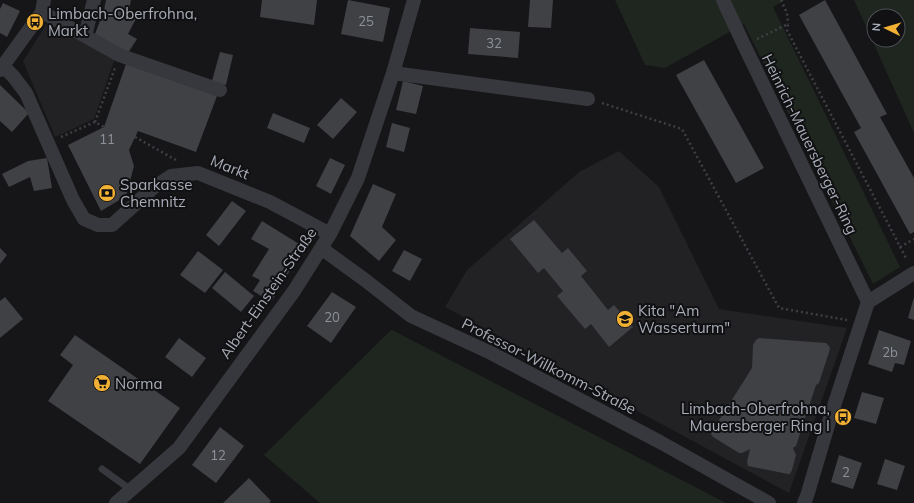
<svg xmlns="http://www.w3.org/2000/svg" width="914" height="503" font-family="Mulish,sans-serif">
	<rect width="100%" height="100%" fill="#161618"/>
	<!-- built -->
	<path fill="#222225" d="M51,17l64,41 -21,61 -39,18 -32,-76z
		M619,151l40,36 60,122 128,19 -58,165 -344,-186 22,-37 112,-98z"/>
	<!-- green -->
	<path fill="#1e261f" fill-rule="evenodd" d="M615,0h170l-12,7 127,260 -27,17 -129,-260 -79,44 -20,-3z
		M854,0h60v133zM874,16h24v24h-24z
		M391,330h1l334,173h-406l-56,-48z"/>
	<!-- building -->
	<path fill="#404145" d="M106,0h25l-3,15 9,2 -9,17 9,5 -9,14 -33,-19 9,-24z
		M262,0h55l-3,25 -54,-8z
		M348,0l42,8 -7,34 -42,-8z
		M530,0h23l-2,28 -23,-1z
		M825,0l62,114 -7,3 34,61v54l-4,2 -56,-102 7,-4 -62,-113z
		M3,3l17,8 -13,26 -7,-4v-24z
		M470,28l50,4 -2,26 -50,-4z
		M220,52l13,3 -7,30 -14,-4z
		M704,60l60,108 -28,15 -60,-108z
		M126,64l91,32 -21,56 -58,-21 -9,19 5,16 -8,30 -25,15 -33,-66 36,-18z
		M403,81l20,5 -7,28 -20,-4z
		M0,85l29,28 -17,19 -12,-11z
		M341,98l16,14 -24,27 -16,-14z
		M273,113l37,15 -6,15 -37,-15z
		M392,123l18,5 -6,24 -18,-5z
		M47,158l5,30 -18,3 -4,-14 -21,10 -7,-13 26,-13z
		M330,158l15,7 -14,29 -15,-8z
		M373,184l23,10 -14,33 14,13 -17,21 -29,-25z
		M232,201l14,10 -27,35 -13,-11z
		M534,220l28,33 6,-5 19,23 -6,5 27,34 6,-5 19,22 -24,20 -18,-23 -6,5 -28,-33 6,-5 -19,-23 -6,5 -28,-34z
		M262,221l42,26 -33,55 -18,-11 7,-11 -8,-4 17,-27 -18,-10z
		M0,248l7,7 -7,9z
		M404,250l18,9 -12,22 -18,-10z
		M198,251l25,19 -18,23 -25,-18z
		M225,272l29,24 -13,16 -29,-24z
		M332,292l24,15 -25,36 -24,-17z
		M5,297l18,22 -23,19v-37z
		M914,297v23l-6,-2z
		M879,330l32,11 -7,24 -9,-2 -3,9 -24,-8z
		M75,335l105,73 -40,56 -92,-63 25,-36 -13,-10z
		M179,338l27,20 -14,19 -27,-20z
		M759,338l67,5 3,3 1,3 -11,34 -3,2 -20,61 -3,2 3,7 -4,15 -2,4h-2l-40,-8 -1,-4 3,-13 -8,4h-3l-26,-16 -2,-3v-1l41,-65 1,-23 3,-5z
		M862,392l22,6 -8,26 -22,-6z
		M220,427l24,19 -28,37 -24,-18z
		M839,455l23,8 -9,26 -22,-7z
		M885,459l20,7 -8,24 -20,-6z
		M249,478l22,23 -2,2h-46z"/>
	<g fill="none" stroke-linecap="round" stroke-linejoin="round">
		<!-- path -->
		<path stroke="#3d3f44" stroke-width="2.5" stroke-dasharray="2 3" stroke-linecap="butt" d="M781,0l6,13 1,11
			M757,39l31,-15 -1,6 3,6 117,224
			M602,103l80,26 97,179 68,12
			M95,122l20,-54
			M61,137l34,-15 9,5
			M135,137l41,23
			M900,247l14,-8"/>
		<!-- lane -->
		<path stroke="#37383d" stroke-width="7" d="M102,469l29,21"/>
		<!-- street -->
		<path stroke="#37383d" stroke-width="14" d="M723,0l21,45 124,257
			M42,12l77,43 101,35
			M85,36l9,-36
			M3,66l10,10 13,17 47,107 11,19 14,6h14l41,-37 18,-12 27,-3 72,29 60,32
			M0,70l42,-58 2,-12
			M393,73l195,26
			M321,248l44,32 46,36 80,37 38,20 131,69 109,61
			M116,503l63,-55 115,-157 36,-57 28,-56 35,-105 21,-73
			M804,503l3,-7 24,-81 37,-113 46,-29"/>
	</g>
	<!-- icons -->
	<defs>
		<symbol id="bus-disc" viewBox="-11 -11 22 22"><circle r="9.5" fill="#f2b134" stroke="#111113"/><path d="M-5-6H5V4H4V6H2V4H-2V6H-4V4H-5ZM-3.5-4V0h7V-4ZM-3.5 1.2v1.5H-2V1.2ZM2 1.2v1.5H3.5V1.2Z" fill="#111"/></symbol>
		<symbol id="bank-disc" viewBox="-11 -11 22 22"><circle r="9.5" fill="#f2b134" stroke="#111113"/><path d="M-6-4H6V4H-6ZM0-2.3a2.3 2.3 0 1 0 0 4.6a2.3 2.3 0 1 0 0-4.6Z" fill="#111"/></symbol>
		<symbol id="school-disc" viewBox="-11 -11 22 22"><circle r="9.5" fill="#f2b134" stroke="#111113"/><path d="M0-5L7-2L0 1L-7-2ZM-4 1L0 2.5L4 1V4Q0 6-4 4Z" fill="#111"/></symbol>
		<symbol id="supermarket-disc" viewBox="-11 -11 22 22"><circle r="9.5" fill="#f2b134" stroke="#111113"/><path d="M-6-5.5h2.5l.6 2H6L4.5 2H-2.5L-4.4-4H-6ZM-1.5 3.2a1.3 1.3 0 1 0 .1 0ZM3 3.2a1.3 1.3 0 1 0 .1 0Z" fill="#111"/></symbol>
	</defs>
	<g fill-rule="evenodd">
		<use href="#bus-disc" x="25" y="12" width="20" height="20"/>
		<use href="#bank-disc" x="97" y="183" width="20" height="20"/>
		<use href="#school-disc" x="615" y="309" width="20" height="20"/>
		<use href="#supermarket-disc" x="92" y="373" width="20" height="20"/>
		<use href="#bus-disc" x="833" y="407" width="20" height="20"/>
	</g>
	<g text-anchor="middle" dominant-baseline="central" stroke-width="4" stroke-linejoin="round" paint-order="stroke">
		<!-- number labels -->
		<g font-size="13" fill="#8e929b">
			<text x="366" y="21">25</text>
			<text x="494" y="43">32</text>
			<text x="107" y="139">11</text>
			<text x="332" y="317">20</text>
			<text x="890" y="352">2b</text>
			<text x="218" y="455">12</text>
			<text x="846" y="472">2</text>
		</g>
		<!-- poi labels -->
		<g font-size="15" fill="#a8adb8" stroke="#111113" text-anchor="start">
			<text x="48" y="13">Limbach-Oberfrohna,<tspan x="48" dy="17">Markt</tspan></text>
			<text x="120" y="184">Sparkasse<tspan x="120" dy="17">Chemnitz</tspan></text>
			<text x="638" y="310">Kita "Am<tspan x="638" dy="17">Wasserturm"</tspan></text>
			<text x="115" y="383">Norma</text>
			<text x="830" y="408" text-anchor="end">Limbach-Oberfrohna,<tspan x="830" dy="17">Mauersberger Ring I</tspan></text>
		</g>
		<!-- street labels -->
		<g font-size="15" fill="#a8adb8" stroke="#111113">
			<text transform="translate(810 144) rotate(64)">Heinrich-Mauersberger-Ring</text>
			<text transform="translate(230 167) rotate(22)">Markt</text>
			<text transform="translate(268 293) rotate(-55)">Albert-Einstein-Straße</text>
			<text transform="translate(549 366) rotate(27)">Professor-Willkomm-Straße</text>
		</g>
	</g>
	<!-- north arrow -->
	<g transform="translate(886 28) rotate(275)"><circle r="19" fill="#111113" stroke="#4d4f55"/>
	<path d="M0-3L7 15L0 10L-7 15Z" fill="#f2b134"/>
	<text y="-6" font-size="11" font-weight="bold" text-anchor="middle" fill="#a8adb8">N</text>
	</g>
</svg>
